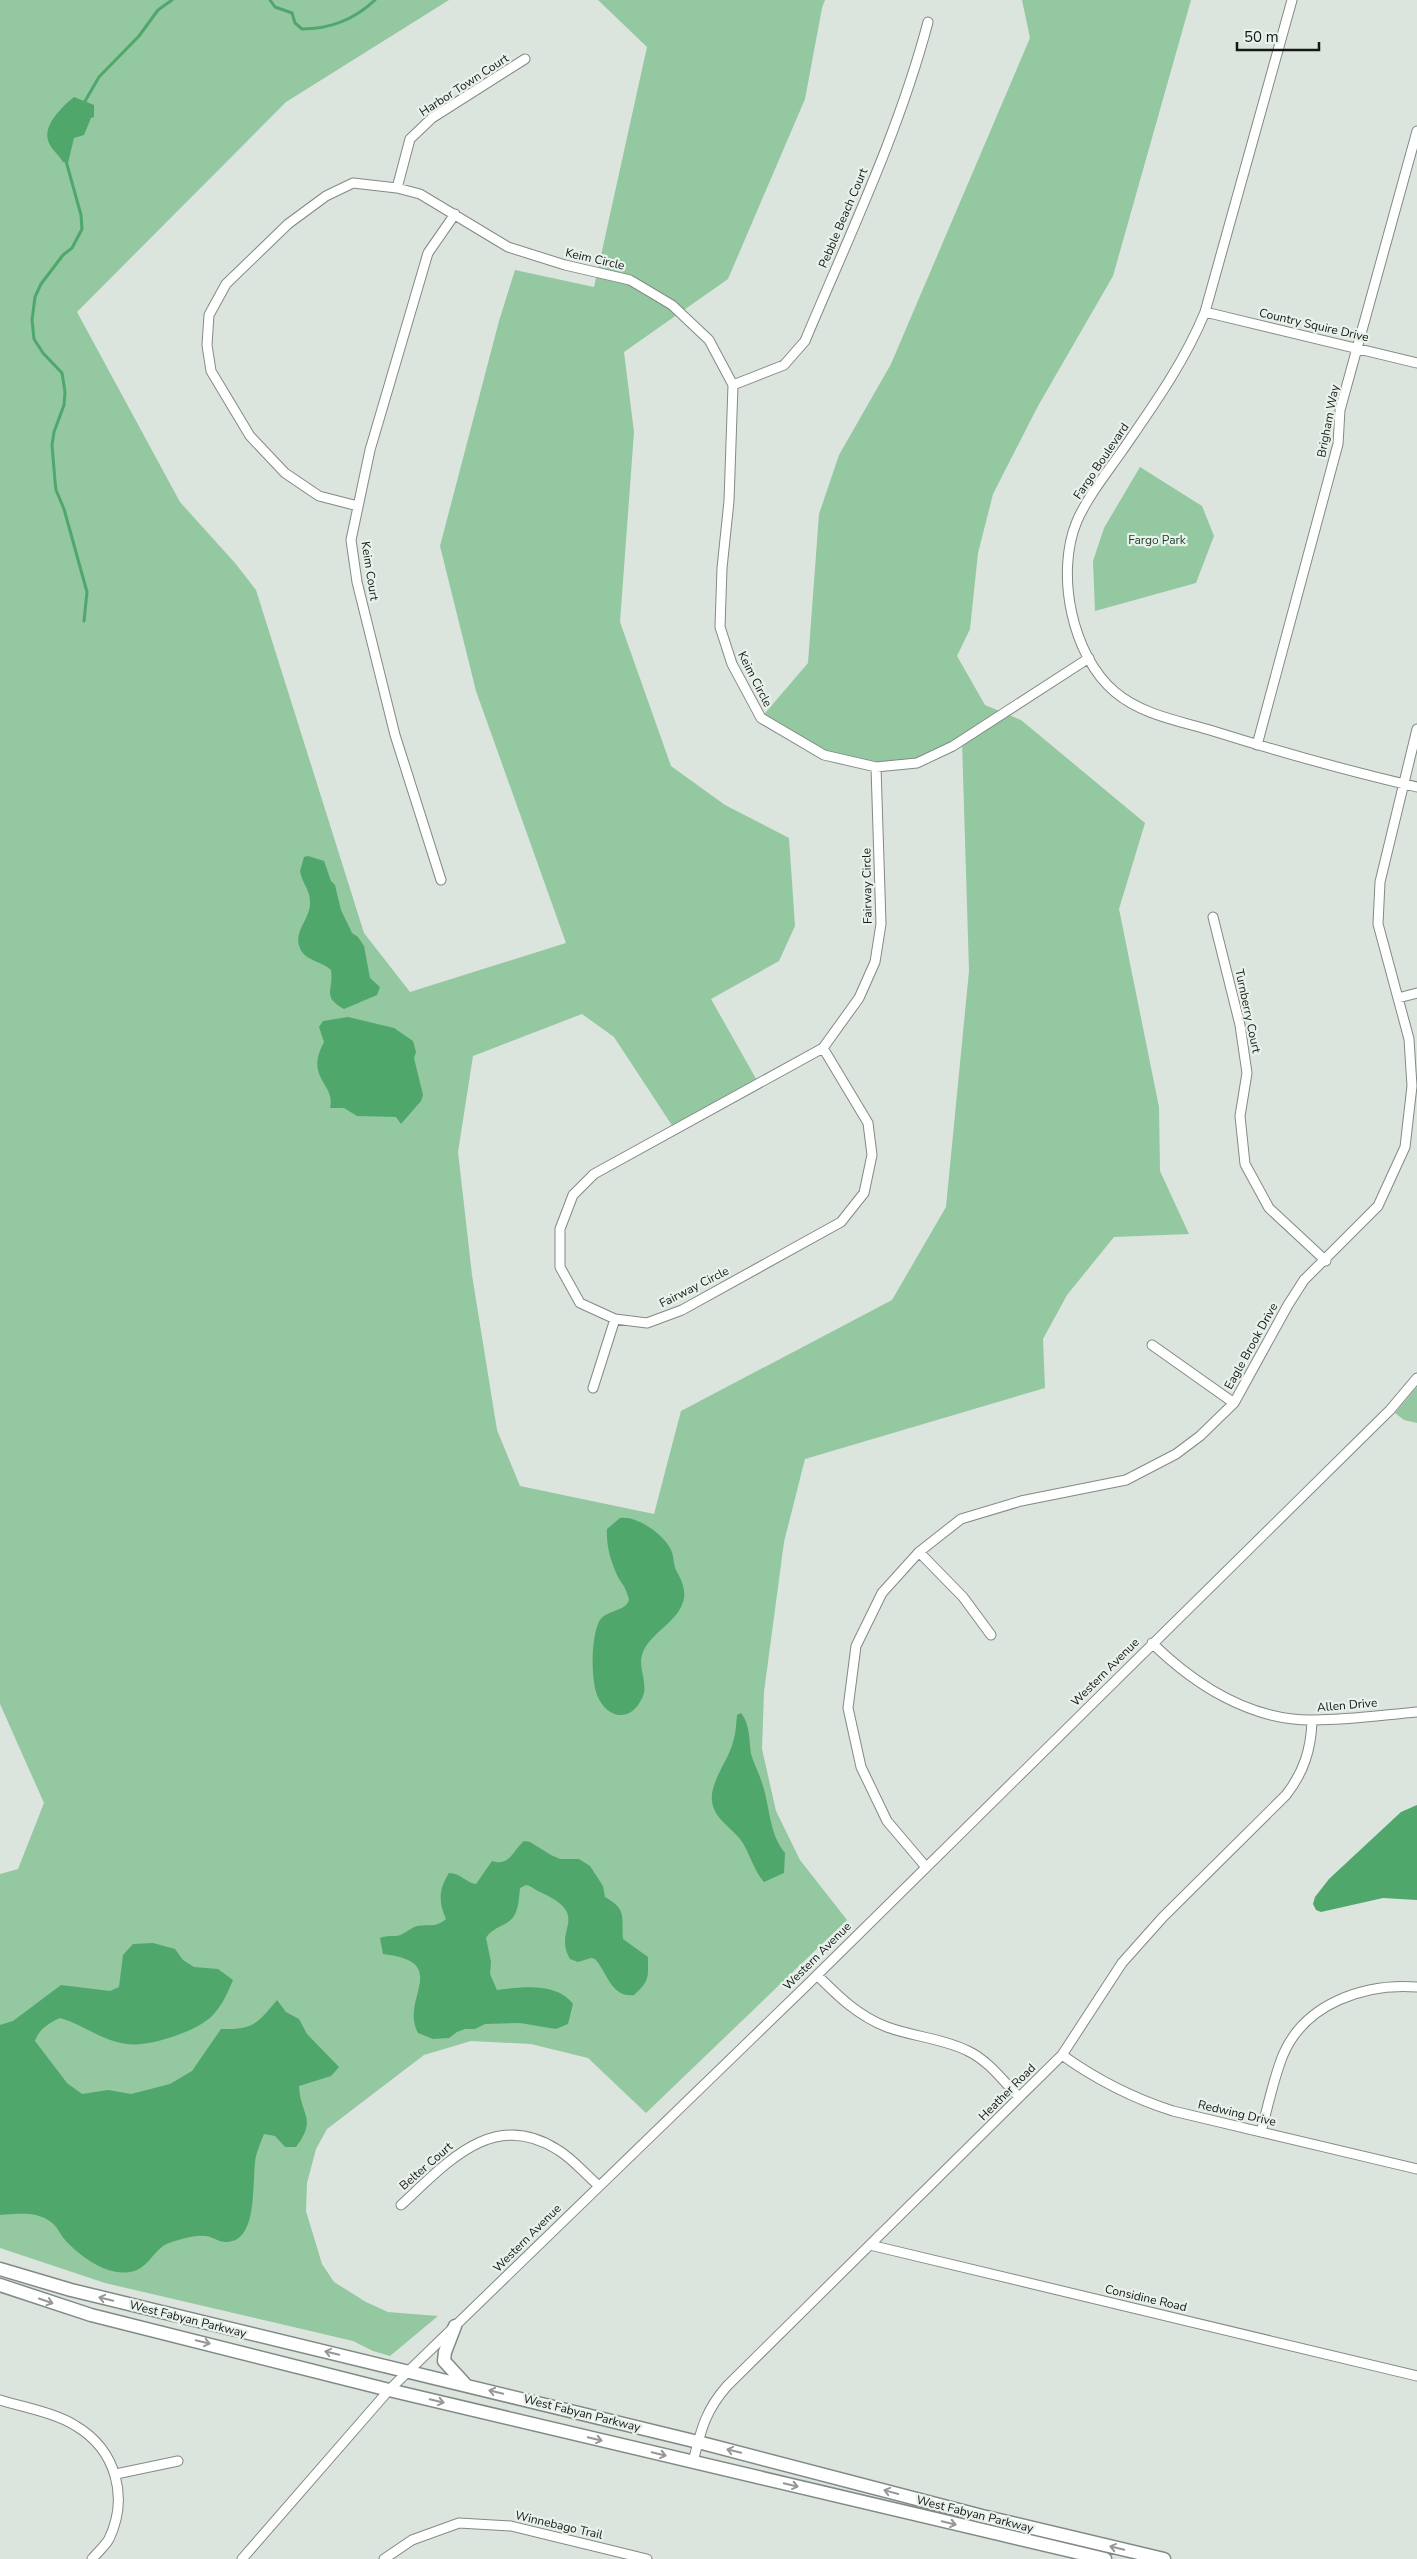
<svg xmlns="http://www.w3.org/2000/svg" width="1417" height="2559" font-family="'Nunito Sans',sans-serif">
	<rect width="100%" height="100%" fill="#dce4de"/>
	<!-- green -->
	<path fill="#93c8a1" d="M0,0h449l-163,102 -209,210 103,190 55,61 21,27 108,343 46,59 156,-49 -90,-252 -36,-145 59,-225 16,-51 79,17 53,-240 -49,-47h227l-3,8 -17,91 -77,180 -104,73 10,80 -14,190 51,144 54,39 64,33 6,88 -16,35 -68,38 48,85 -84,46 -61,-93 -32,-23 -109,42 -15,96 14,123 25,155 23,56 134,28 27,-103 211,-111 54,-93 23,-236 -7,-230 -45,22 -41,4 -52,-12 -63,-37 47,-55 11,-149 20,-59 52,-91 139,-326 -8,-38h169l-78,276 -75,130 -45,88 -15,59 -8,76 -13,27 28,49 36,15 124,103 -26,86 40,198 1,64 29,63 -75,3 -47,58 -24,44 2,49 -240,71 -21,83 -20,150 -2,57 14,62 24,49 47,60 -201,193 -58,-55 -57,-14 -60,-3 -47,14 -97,74 -11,20 -9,34 -1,28 16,53 12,18 32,20 22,10 50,4 -48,40 -17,-5 -20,-10 -248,-58 -105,-35v-374l18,-5 26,-66 -44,-99z
		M1140,467l62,39 12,30 -18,47 -101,28 -2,-50 11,-33z
		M1417,1387v36l-13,-3 -9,-7z"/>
	<!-- water -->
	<path fill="#50a76c" d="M74,97l20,8v12l-3,1 -7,17 -10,3 -6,25 -5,-1c-4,-7 -11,-12 -14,-19 -8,-17 14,-37 25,-46z
		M308,856l16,5 7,20 4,4 6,25 11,23 6,4 6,9 6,32 10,9 -3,8 -33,14c-23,-13 -10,-18 -13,-39 -7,-7 -24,-10 -29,-18 -12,-18 8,-32 8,-48 1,-14 -8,-20 -10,-33l4,-14z
		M348,1017l46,11 19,13 3,11 -2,6 9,37 -2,6 -20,23 -5,-7 -39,-1 -13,-8h-14c6,-25 -26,-29 -6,-66l-5,-15 4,-6z
		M620,1518c17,-2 42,15 50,30 4,6 3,15 6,22 5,9 11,21 7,32 -6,21 -35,32 -41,53 -4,13 6,28 1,41 -11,27 -36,24 -46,-1 -6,-17 -6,-53 1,-71 5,-15 27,-11 31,-24 -2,-9 -5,-14 -10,-21 -8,-16 -13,-33 -12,-50z
		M741,1713c9,11 8,26 10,41 3,10 8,19 11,29 8,23 7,51 23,70l-1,20 -20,9c-11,-12 -14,-30 -24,-43 -7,-9 -19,-17 -24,-26 -14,-24 11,-47 17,-71 3,-9 3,-18 4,-27z
		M1417,1805v95l-34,-2 -62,14 -5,-2 -3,-6 2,-7 14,-18 72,-67z
		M524,1841l6,1 21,13 9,4h19l11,7 13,20 2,11c23,13 16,20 18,42l25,18c0,20 2,24 -14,38 -23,3 -27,-23 -39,-36l-4,-1 -13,4 -8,-3c-18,-31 23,-43 -30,-67 -5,-2 -8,-6 -14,-7l-6,3c-1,9 -1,20 -6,28 -6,10 -22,11 -28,22l5,24 -1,12 7,16c23,-3 60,-8 76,14l-5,20 -12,5 -36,-6 -35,1 -10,5h-10l-8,3 -8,6 -16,1 -15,-6c-19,-34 35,-71 -35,-79l-3,-16c6,-2 9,-2 15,-2 8,0 15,-8 22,-10 11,-2 19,2 29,-7 -8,-18 -7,-30 3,-46 12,0 17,10 27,11l16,-23c18,6 21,-11 32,-20z
		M153,1943l22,6 8,11 11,7 24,2 15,11c-5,12 -11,26 -21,36 -16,16 -63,31 -85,28 -25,-3 -45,-20 -67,-26 -11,5 -21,11 -25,23l32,42 15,11 26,-4 23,4 39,-10 22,-13 29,-42c32,1 36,-5 56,-29l9,12 13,7 8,15 32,33 -8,9 -32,10c1,29 19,32 -3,61h-11l-10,-11 -11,-2c-3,7 -6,15 -8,22 -5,21 4,85 -29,86 -7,1 -15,-6 -22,-6 -10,-1 -23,3 -33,6 -19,5 -22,27 -42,30 -24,4 -50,-16 -65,-32 -5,-6 -8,-14 -14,-18 -15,-11 -33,-8 -51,-7v-190l13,-4 48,-36 49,6 9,-4 4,-32 10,-11z"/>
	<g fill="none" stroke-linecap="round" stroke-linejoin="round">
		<!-- stream -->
		<path stroke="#50a76c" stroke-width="3" d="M270,0l5,7 17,6 3,10 7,6c26,0 52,-9 73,-29
			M84,103l15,-26 40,-41 19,-26 14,-10
			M66,161l15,54 1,14 -10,19 -9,7 -22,29 -6,13 -3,23 2,19 9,14 19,20 3,19 -1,13 -10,27 -2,13 3,36 1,9 8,19 23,83 -3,29"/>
		<defs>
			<path id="minor" d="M1292,0l-87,312c-21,51 -52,94 -83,139 -16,23 -34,45 -45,70 -22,52 -5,135 38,171 27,23 65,29 98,39 67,21 135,40 204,56
				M397,188l13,-49 22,-21 93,-59
				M1205,312l212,51
				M733,385l51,-20 21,-24c44,-105 94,-209 123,-319
				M358,506l-39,-10 -34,-23 -35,-37 -39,-65 -4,-26 2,-30 17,-31 62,-60 38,-28 27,-13 44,5 23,6 88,53 57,18 65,15 42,25 37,35 24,45 -4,116 -7,67 -2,59 12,37 29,54 63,37 52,12 41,-4 36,-17 136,-88
				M1257,745l81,-301 2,-34 77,-279
				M441,880l-46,-145 -38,-153 -6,-42 19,-90 58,-197 27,-39
				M1213,917l27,108 7,48 -7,43 5,48 24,44 57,53
				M1398,998l19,-5
				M823,1048l45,75 4,32 -8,38 -23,29 -159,88 -35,13 -32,-4 -35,-16 -20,-36v-38l13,-34 21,-21 229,-126 36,-50 16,-36 6,-38 -5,-157
				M1152,1345l82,58
				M593,1388l22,-69
				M919,1552l44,45 28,38
				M1152,1643c43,42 99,78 162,77 34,0 69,-5 103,-8
				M926,1867l-39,-46 -26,-54 -13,-59 8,-62 26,-53 37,-41 42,-33 60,-18 105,-21 50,-26 24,-18 34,-33 54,-98 16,-25 74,-74 27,-59 7,-61 -3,-47 -31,-115 2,-42 37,-153
				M817,1975c21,21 41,41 70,52 27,10 55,11 81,24 21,10 35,30 51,46
				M1062,2055c35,25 70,43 111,56l244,58
				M1261,2132c7,-26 12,-52 22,-77 22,-52 82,-72 134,-68
				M401,2205c46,-42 92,-97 157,-55 15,9 27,24 40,35
				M870,2245l547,131
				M0,2400c23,7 56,13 76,26 40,24 53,71 33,113 -4,7 -12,14 -17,20
				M693,2462c8,-32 12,-51 34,-76l335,-331 60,-92 41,-46 123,-122c18,-23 25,-46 26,-74
				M116,2474l62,-13
				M242,2559l147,-169 418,-405 583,-575 27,-32
				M384,2559l28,-19 47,-17 52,3 136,33"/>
			<path id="secondary" d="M0,2269l71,21 627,152 284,74 182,43
				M0,2285l91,30 298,75 716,169
				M455,2326l-10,26 -1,9 22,24"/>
		</defs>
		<!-- minor casing -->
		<use href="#minor" stroke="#838a85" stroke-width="11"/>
		<!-- secondary casing -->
		<use href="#secondary" stroke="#838a85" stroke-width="15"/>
		<!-- minor -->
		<use href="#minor" stroke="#fff" stroke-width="9"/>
		<!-- secondary -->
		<use href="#secondary" stroke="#fff" stroke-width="12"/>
	</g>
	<!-- one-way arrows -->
	<defs><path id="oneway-shaft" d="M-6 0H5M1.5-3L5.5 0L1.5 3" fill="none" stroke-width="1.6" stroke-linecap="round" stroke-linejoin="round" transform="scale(1.25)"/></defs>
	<g stroke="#969796">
		<use href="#oneway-shaft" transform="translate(106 2299) rotate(-166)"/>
		<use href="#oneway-shaft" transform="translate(46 2301) rotate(19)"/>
		<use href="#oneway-shaft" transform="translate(203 2342) rotate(14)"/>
		<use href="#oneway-shaft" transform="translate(332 2353) rotate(-166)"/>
		<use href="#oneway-shaft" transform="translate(496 2392) rotate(-166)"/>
		<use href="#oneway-shaft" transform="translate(437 2401) rotate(13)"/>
		<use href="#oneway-shaft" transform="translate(595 2439) rotate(13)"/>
		<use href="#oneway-shaft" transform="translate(734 2451) rotate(-166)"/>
		<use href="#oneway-shaft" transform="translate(659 2454) rotate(13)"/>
		<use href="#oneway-shaft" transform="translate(791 2485) rotate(13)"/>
		<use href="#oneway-shaft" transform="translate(891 2492) rotate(-165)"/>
		<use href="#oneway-shaft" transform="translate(949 2523) rotate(13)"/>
		<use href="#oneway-shaft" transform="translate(1117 2548) rotate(-167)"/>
	</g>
	<g text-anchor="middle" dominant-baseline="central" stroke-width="4.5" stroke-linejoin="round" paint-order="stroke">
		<!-- street labels -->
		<g font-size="12" fill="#151815" stroke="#e9f1eb">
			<text transform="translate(464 85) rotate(-33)">Harbor Town Court</text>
			<text transform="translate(843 218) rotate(-67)">Pebble Beach Court</text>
			<text transform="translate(595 259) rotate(13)">Keim Circle</text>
			<text transform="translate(1314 325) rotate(13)">Country Squire Drive</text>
			<text transform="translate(1328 421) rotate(-79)">Brigham Way</text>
			<text transform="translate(1101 461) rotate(-56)">Fargo Boulevard</text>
			<text transform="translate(370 571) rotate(81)">Keim Court</text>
			<text transform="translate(755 679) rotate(63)">Keim Circle</text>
			<text transform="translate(867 886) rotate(-91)">Fairway Circle</text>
			<text transform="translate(1248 1011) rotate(78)">Turnberry Court</text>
			<text transform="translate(694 1287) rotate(-27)">Fairway Circle</text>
			<text transform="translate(1251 1346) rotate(-61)">Eagle Brook Drive</text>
			<text transform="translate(1105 1672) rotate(-45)">Western Avenue</text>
			<text transform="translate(1347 1705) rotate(-5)">Allen Drive</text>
			<text transform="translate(817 1956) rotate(-45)">Western Avenue</text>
			<text transform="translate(1007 2092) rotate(-45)">Heather Road</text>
			<text transform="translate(1237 2113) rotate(13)">Redwing Drive</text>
			<text transform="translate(426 2166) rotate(-41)">Belter Court</text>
			<text transform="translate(527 2238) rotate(-45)">Western Avenue</text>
			<text transform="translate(1146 2298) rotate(13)">Considine Road</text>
			<text transform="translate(188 2319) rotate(14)">West Fabyan Parkway</text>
			<text transform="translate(582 2413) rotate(14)">West Fabyan Parkway</text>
			<text transform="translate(975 2514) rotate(14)">West Fabyan Parkway</text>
			<text transform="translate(559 2525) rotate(13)">Winnebago Trail</text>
		</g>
		<!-- park labels -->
		<g font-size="12" fill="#193d25" stroke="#e9f1eb">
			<text x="1157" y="540">Fargo Park</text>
		</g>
	</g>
	<!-- scale -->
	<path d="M1237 42v8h82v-8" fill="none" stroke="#151815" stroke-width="2.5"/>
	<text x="1244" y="42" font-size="15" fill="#151815" stroke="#e9f1eb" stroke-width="4" paint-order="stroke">50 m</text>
</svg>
